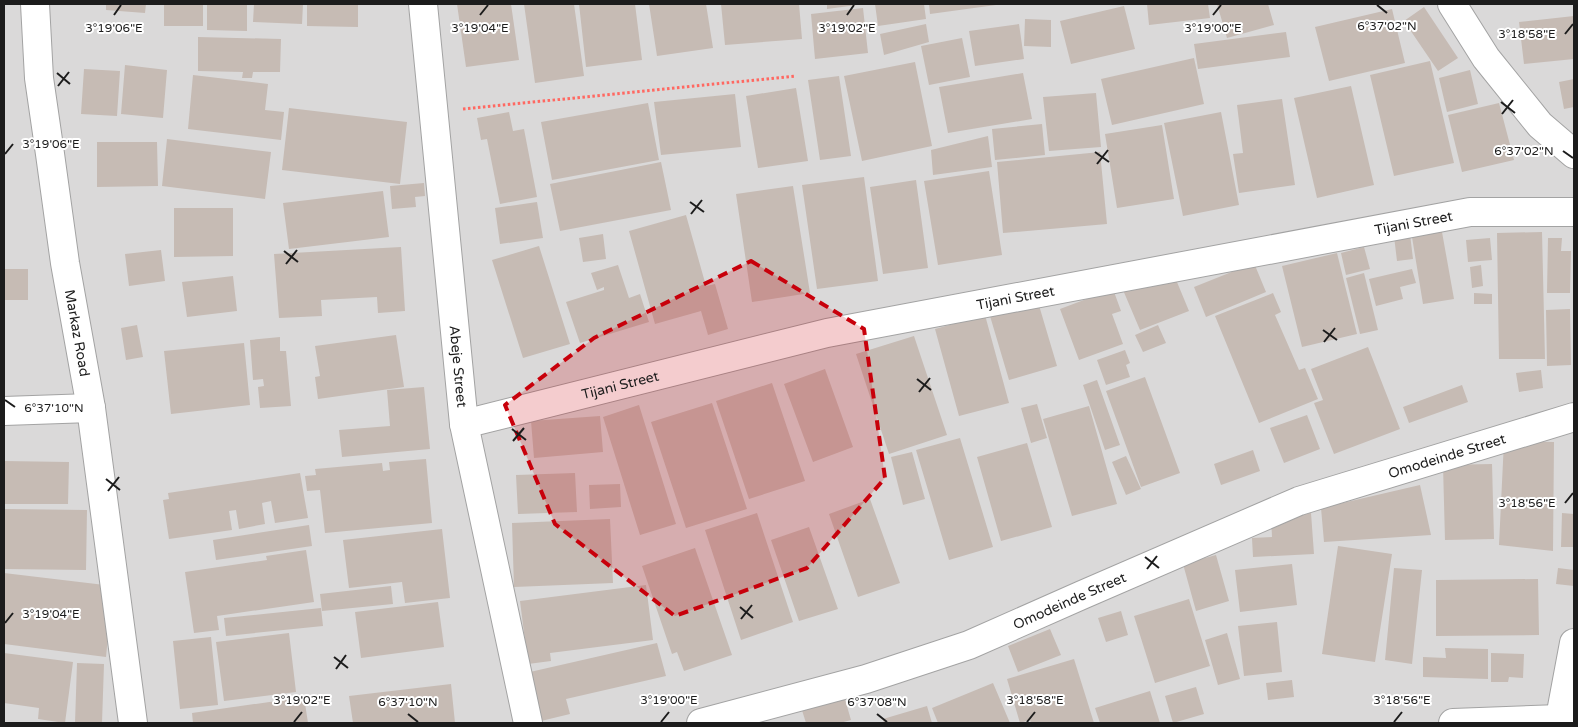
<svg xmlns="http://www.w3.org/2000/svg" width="1578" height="727" font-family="'Varela Round',sans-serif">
	<rect width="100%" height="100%" fill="#eee9e1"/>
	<!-- residential -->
	<path fill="#dad9d9" d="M4,4h1570v719h-1570z"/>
	<!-- building -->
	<path fill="#c6bbb4" d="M106,4h40l-1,9 -39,-3z
		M164,4h39v22h-39z
		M207,4h40v27l-40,-1z
		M254,4h49l-1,20 -49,-2z
		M307,4h51v23l-51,-1z
		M457,4h54l8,56 -53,7z
		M524,4h50l10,72 -49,7z
		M579,4h56l7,56 -56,7z
		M649,4h57l7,44 -56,8z
		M721,4h78l3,35 -77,6z
		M827,4h29l1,1 -30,4z
		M875,4h49l2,15 -48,7z
		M929,4h67v1l-66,9z
		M1147,4h61l2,14 -61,7z
		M1217,4h51l6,21 -47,13z
		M1124,6l11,43 -64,15 -11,-43z
		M1424,7l34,51 -20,13 -34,-50z
		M863,8l5,45 -53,6 -4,-45z
		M1392,9l13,54 -76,18 -14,-54z
		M1574,16v43l-50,5 -5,-42z
		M1025,19l26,1v27l-27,-1z
		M926,24l3,18 -45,13 -4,-21z
		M1019,24l5,35 -49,7 -6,-35z
		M1286,32l4,25 -92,12 -4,-25z
		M198,37l83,2 -1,33h-27l-1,6h-10l1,-6 -45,-1z
		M962,38l8,39 -41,8 -8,-39z
		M1194,58l10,46 -92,21 -11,-46z
		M1430,61l24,102 -60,13 -24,-101z
		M915,62l17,84 -70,15 -18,-85z
		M125,65l42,5 -4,48 -42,-4z
		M84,69l36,2 -3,45 -36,-2z
		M1470,70l8,34 -31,8 -8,-34z
		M1023,73l9,46 -84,14 -9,-46z
		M193,75l75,9 -3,26 19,2 -3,28 -93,-11z
		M839,76l12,80 -31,4 -12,-80z
		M1574,79v28l-10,2 -5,-27z
		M1351,86l23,99 -57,13 -23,-100z
		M796,88l12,73 -50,7 -12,-72z
		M1096,93l5,54 -52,4 -6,-54z
		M735,94l6,53 -80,8 -7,-53z
		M1282,99l13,86 -56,8 -6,-39 10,-1 -6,-48z
		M648,103l11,57 -107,20 -11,-58z
		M1499,103l15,57 -52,12 -14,-57z
		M289,108l118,14 -7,62 -118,-14z
		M509,112l4,19 11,-2 13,68 -37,7 -13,-65 -6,1 -4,-22z
		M1221,112l18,93 -56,11 -19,-93z
		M1042,124l3,31 -50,5 -3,-31z
		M1162,125l12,74 -57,9 -12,-74z
		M988,136l4,31 -59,8 -2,-25z
		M167,139l104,13 -6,47 -103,-13z
		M97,142h60l1,44 -61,1z
		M1100,152l7,72 -104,9 -6,-71z
		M661,162l10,48 -111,21 -10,-47z
		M989,171l13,84 -64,10 -14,-84z
		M864,177l14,104 -61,8 -15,-104z
		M916,180l12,88 -45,6 -13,-87z
		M424,183l1,13 -10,1 1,10 -24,2 -2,-23z
		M793,186l17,107 -58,9 -16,-108z
		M383,191l6,46 -100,12 -6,-46z
		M537,202l6,36 -43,6 -5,-36z
		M174,208h59v48l-59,1z
		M686,215l20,71 9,-2 13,45 -20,6 -7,-24 -46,13 -26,-93z
		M1442,232l12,67 -31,5 -11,-67z
		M1542,232l3,127h-46l-2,-126z
		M603,234l3,25 -23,3 -4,-24z
		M1410,234l3,25 -16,2 -3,-25z
		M1490,238l2,22 -24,2 -2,-22z
		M1548,238h14l-1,13h10l-1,42h-23z
		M539,246l31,98 -47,14 -31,-98z
		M401,247l4,64 -27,2 -1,-16 -56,3 1,16 -43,2 -5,-64z
		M1364,247l6,22 -24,6 -5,-22z
		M161,250l4,31 -36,5 -4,-32z
		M1337,253l20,81 -55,13 -20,-81z
		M1254,263l12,29 -60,25 -12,-30z
		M618,265l11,33 11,-4 9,28 -69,21 -14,-41 38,-12v-3l-7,3 -6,-17z
		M1481,265l2,21 -11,2 -2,-21z
		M4,269h24v31h-24z
		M1412,269l4,14 -16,4 3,12 -27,7 -7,-27z
		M1172,270l17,41 -49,19 -17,-40z
		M1364,273l14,57 -18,4 -14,-56z
		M233,276l4,35 -50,6 -5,-35z
		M1113,289l8,22 -9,3 11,30 -44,16 -19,-51z
		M1273,293l8,19 -6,3 24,55 6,-2 13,31 -59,24 -44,-107z
		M1474,293l18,1v10h-18z
		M1038,302l19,64 -48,14 -19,-64z
		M1570,309l1,56 -24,1 -1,-56z
		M985,315l24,88 -50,13 -24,-87z
		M137,325l6,32 -17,3 -5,-32z
		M1158,325l8,18 -23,9 -8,-17z
		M396,335l8,52 -86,12 -3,-22 5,-1 -5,-30z
		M914,336l33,99 -58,19 -33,-100z
		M280,337v14h6l5,55 -31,2 -2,-21 6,-1 -1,-7 -10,1 -3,-40z
		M244,343l6,62 -79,9 -7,-63z
		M1368,347l32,82 -66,25 -20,-51 9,-3 -12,-31z
		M1125,350l5,13 -4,2 4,12 -24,8 -9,-25z
		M825,369l28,78 -40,15 -29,-78z
		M1541,370l2,18 -24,4 -3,-19z
		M1145,377l35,96 -39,14 -35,-96z
		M1097,380l23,65 -15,5 -22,-65z
		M772,383l33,98 -56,18 -33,-98z
		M1462,385l6,17 -59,21 -6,-16z
		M424,387l6,62 -88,8 -3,-27 51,-4 -3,-36z
		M712,403l35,106 -61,19 -35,-106z
		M1037,404l10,34 -16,5 -10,-35z
		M639,405l37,119 -36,11 -37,-118z
		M1089,406l28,98 -45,12 -29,-97z
		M1307,415l13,34 -36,14 -14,-35z
		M600,416l3,36 -69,6 -3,-37z
		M960,438l33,109 -44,13 -33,-110z
		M1504,441l50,1 -1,109 -54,-6z
		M1027,443l25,84 -51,14 -24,-84z
		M1253,450l7,21 -39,14 -7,-21z
		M912,452l13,47 -22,6 -12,-48z
		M1126,456l15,33 -15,6 -14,-33z
		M426,459l6,64 -107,10 -5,-43 -13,1 -2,-15 11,-1 -1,-6 67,-6 1,8 7,-1 -1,-8z
		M4,461l65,1 -1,42h-64z
		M1492,464l2,75 -49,1 -2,-75z
		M300,473l8,45 -33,5 -4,-22 -9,2 3,21 -26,5 -3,-19 -7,1 3,19 -63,9 -6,-39 6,-1 -1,-6z
		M575,473l2,39 -59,2 -2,-39z
		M620,484l1,23 -31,2 -1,-24z
		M1420,485l11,50 -107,7 -3,-34z
		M870,499l30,84 -42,14 -29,-83z
		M4,509l83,1 -1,60 -82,-1z
		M757,513l36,109 -52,18 -36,-110z
		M1311,513l3,41 -61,3 -1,-19 20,-1 -1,-21z
		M1562,513l12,1v33h-13z
		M610,519l3,64 -99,4 -2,-64z
		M309,525l3,21 -96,14 -3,-20z
		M809,527l29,82 -39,12 -28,-81z
		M442,529l8,69 -45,5 -3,-21 -53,6 -6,-48z
		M1338,546l54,8 -17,108 -53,-8z
		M695,548l37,107 -48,16 -7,-19 -5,2 -30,-88z
		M306,550l8,52 -97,14 2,14 -25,3 -9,-61 82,-12 -1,-4z
		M1216,555l13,46 -33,10 -13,-47z
		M1292,564l5,41 -57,7 -5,-42z
		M1394,568l28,2 -10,94 -27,-4z
		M1558,568l16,2v16l-18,-2z
		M4,573l109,13 -7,71 -102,-13z
		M1538,579l1,56 -103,1v-56z
		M646,585l7,55 -103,13 1,8 -23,3 -8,-63z
		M391,586l2,18 -71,7 -2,-17z
		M1189,599l21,67 -55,17 -21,-67z
		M438,602l6,45 -83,11 -6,-46z
		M321,608l2,18 -97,10 -2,-18z
		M1121,611l7,24 -22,7 -8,-24z
		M1277,622l5,50 -38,4 -6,-50z
		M1050,629l11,26 -43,17 -10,-26z
		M289,633l7,59 -72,9 -8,-59z
		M1227,633l13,46 -22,6 -13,-45z
		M211,637l7,68 -38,4 -7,-68z
		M657,643l9,33 -100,23 4,15 -29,7 -11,-49z
		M1445,648l43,1v30l-65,-2v-20l23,1z
		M4,653l69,9 -8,61 -27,-4 1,-11 -35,-5z
		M1491,653l33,1 -1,24 -14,-1 -1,5h-17z
		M1074,659l20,64h-63l-1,-3 -10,3 -13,-44z
		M77,663l27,1 -2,59h-27z
		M1292,680l2,17 -26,3 -2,-17z
		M993,683l17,40h-72l-6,-15z
		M451,684l4,39h-102l-4,-27z
		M1196,687l8,27 -31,9 -8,-27z
		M1150,691l10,32h-60l-5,-15z
		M844,696l7,24 -11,3h-34l-5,-16z
		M304,697l4,26h-115l-1,-10z
		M927,706l5,17h-48l-1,-4z"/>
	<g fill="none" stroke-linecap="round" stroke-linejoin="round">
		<defs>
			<g id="minor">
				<path id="s1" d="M35,4l4,74 11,76 15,109 26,145 42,315"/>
				<path id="s2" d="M423,4l41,420 64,299"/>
				<path d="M1452,4l34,54 54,67 34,29"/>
				<path d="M4,411l87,-3"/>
				<path id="s3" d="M464,424l363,-91 643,-121h104"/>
				<path id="s4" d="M701,723l165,-44 103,-34 113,-50 217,-94 275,-84"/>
				<path d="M1453,723l107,-4"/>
				<path d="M1559,723l15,-80"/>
			</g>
		</defs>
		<!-- minor casing -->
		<use href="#minor" stroke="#a3a3a3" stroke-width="30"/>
		<!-- path -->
		<path stroke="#ff6861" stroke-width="3" stroke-dasharray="2.5 2.5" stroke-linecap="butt" d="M463,109l333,-33"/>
		<!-- minor -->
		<use href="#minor" stroke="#fff" stroke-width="28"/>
	</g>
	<!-- marked area -->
	<path fill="#c8000b" fill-opacity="0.2" stroke="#c8000b" stroke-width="4" stroke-dasharray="10 6" stroke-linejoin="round" d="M751,261l113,68 21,149 -78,90 -132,48 -120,-92 -50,-119 89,-67z"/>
	<!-- ticks -->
	<path fill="none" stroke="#1c1c1c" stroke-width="2" d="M1377,5l10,8M114,15l7,-10M480,15l8,-10M847,15l7,-10M1213,15l8,-10M1565,34l8,-10M57,73l13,11M58,86l11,-14M1501,102l14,11M1502,114l11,-14M1563,151l10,7M1095,152l14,10M5,154l8,-10M1097,164l11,-14M690,202l14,10M691,214l11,-14M284,251l14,11M286,264l11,-14M1323,330l14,10M1324,342l11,-14M917,379l14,11M919,392l11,-14M5,400l10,7M512,429l14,11M513,441l11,-13M106,479l14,11M108,491l11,-14M1565,503l8,-10M1145,557l14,11M1147,569l10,-13M740,607l13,11M741,619l11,-14M5,623l8,-10M334,657l14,11M336,669l10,-14M408,714l10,8M877,714l10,8M294,722l8,-10M661,722l8,-10M1027,722l8,-10M1394,722l8,-10"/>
	<g text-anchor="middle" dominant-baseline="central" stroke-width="4" stroke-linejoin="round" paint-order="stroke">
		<!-- street labels -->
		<g font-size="14" fill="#1c1c1c" stroke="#fff">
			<text stroke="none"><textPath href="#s3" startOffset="971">Tijani Street</textPath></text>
			<text stroke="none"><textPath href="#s3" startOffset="566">Tijani Street</textPath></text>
			<text stroke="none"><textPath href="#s1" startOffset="332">Markaz Road</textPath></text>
			<text stroke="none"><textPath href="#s2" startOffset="364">Abeje Street</textPath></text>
			<text stroke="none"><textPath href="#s3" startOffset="161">Tijani Street</textPath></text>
			<text stroke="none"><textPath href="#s4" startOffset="794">Omodeinde Street</textPath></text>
			<text stroke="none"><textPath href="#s4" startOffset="389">Omodeinde Street</textPath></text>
		</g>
	</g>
	<g font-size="12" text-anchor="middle" fill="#1c1c1c" stroke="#fff" stroke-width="4" stroke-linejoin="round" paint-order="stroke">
		<text x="1387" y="30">6°37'02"N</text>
		<text x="114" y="32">3°19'06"E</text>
		<text x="480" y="32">3°19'04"E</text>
		<text x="847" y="32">3°19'02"E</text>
		<text x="1213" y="32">3°19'00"E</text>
		<text x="1527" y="38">3°18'58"E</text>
		<text x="51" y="148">3°19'06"E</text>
		<text x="1524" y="155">6°37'02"N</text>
		<text x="54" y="412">6°37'10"N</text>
		<text x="1527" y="507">3°18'56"E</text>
		<text x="51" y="618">3°19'04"E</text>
		<text x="302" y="704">3°19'02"E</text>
		<text x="669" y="704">3°19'00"E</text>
		<text x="1035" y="704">3°18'58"E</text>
		<text x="1402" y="704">3°18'56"E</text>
		<text x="408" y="706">6°37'10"N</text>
		<text x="877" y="706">6°37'08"N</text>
	</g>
	<!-- border -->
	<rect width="1578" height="727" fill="none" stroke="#1c1c1c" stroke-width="10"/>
</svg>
